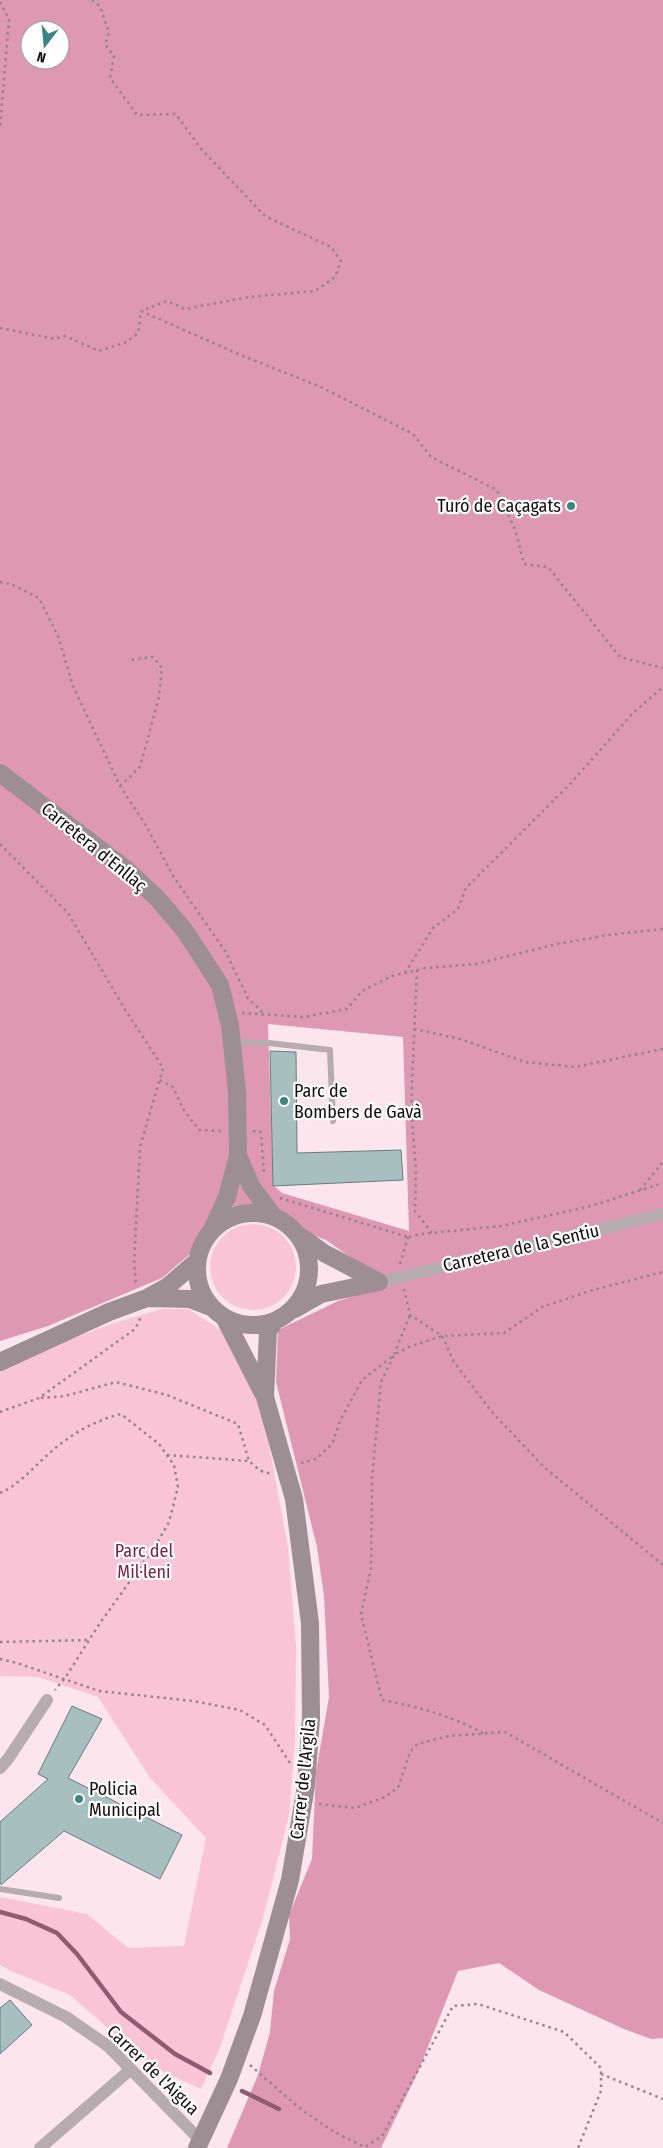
<svg xmlns="http://www.w3.org/2000/svg" width="663" height="2148" font-family="'Fira Sans Condensed',sans-serif">
	<rect width="100%" height="100%" fill="#fce5ec"/>
	<!-- green -->
	<path fill="#f8c4d6" d="M210 1267a43 43 0 1 1 86 0a43 43 0 1 1-86 0Z
		M162,1309h26l33,21 22,32 22,61 23,124 8,99 -1,95 -6,74 -26,103 -44,132 -18,39 -48,-22 -83,-72 -61,-25 -9,-5v-68l87,17 41,34 56,-2 22,-108 -56,-60 -52,-81 -60,-20 -38,-1v-310l114,-43z"/>
	<!-- forest -->
	<path fill="#df98b2" fill-rule="evenodd" d="M0,0h663v2038l-12,1 -27,-10 -85,-39 -40,-27 -41,8 -40,101 -37,76h-154l31,-73 12,-43 4,-41 16,-52 -1,-24 23,-56 4,-87 13,-75 -5,-101 -7,-49 -41,-165 2,-52 60,-29 52,-16 -64,-45 -105,-38 -31,52 -28,24 -114,48 -48,15zM30,30h30v30h-30zM268,1024l135,13 6,194 -127,-38 -9,-8z"/>
	<g fill="none" stroke-linecap="round" stroke-linejoin="round">
		<!-- stream -->
		<path stroke="#8f5c6f" stroke-width="4.5" d="M0,1912l26,7 31,14 20,21 44,58 54,42 35,19
			M242,2091l37,18"/>
	</g>
	<!-- building -->
	<path fill="#a7c0bf" stroke="#667d7c" d="M270,1051l26,1 1,101 104,-3 2,30 -130,6z
		M72,1706l30,13 -34,59 114,57 -22,44 -96,-48 -62,53h-2v-62l48,-43 -10,-5z
		M10,2000l22,25 -32,29v-46z"/>
	<g fill="none" stroke-linecap="round" stroke-linejoin="round">
		<!-- path -->
		<path stroke="#95848a" stroke-width="2.5" stroke-dasharray="2.5 4" stroke-linecap="butt" d="M92,0l8,6 9,27 -4,11 9,12 -4,22 27,37 39,-1 25,35 64,67 66,31 10,14 -6,16 -20,14 -66,6 -64,12 -18,-8 -26,10
			M0,2l9,17 -9,109
			M141,311l97,43 83,33 92,47 18,23 66,33 19,42 8,32 24,3 72,90 43,11
			M0,328l55,11 10,-3 34,15 28,-9 11,-9 3,-22
			M0,582l11,2 28,14 19,38 15,50 47,100 27,41 26,49 52,75 23,47 15,15
			M120,786l20,-19 19,-70 3,-29 -9,-11 -23,3
			M0,844l68,69 58,98 37,57 -23,79 -6,116 2,21
			M417,970l-6,137 5,63 -1,41 17,22
			M405,973l28,-45 25,-19 8,-21 105,-105 62,-70 30,-26
			M242,1013l62,4 43,-8 15,-18 30,-15 34,-8 50,-4 81,-20 51,-9 55,-6
			M414,1029l46,10 65,23 50,5 88,-18
			M160,1080l13,7 10,22 16,21 24,1
			M253,1131l8,1 3,41
			M640,1190l23,-28
			M280,1198l128,39
			M409,1237l12,-3 80,-8 90,-20 72,-23
			M400,1264l8,-27
			M404,1289l6,26 32,21 12,26 37,49 53,56 119,98
			M41,1398l24,-2 51,-14 51,13 71,29 11,37
			M0,1412l39,-14 96,-69 6,-12
			M167,1455l82,6c6,5 13,13 21,12
			M301,1463l15,-4 16,-15 9,-25 21,-39 32,-25 16,-40
			M0,1493c17,-7 29,-21 42,-33 23,-22 49,-39 79,-46l38,30 15,21 4,22 -9,35 -13,23 -56,78 -35,55 -10,12
			M0,1642l88,-2
			M0,1659l17,4 82,28 94,10 47,9 25,15 25,38
			M483,1733c-34,-18 -64,-26 -101,-33l-21,-86 10,-46 1,-90 9,-96 13,-27 15,-8 33,-11 62,-3 38,-26 51,-17 70,-18
			M319,1804l36,4 30,-11 13,-9 12,-36 7,-8 32,-8 56,-4 158,91
			M250,2065c39,34 66,61 115,82l17,-11 71,-130 25,-2 86,28 37,36v23l-23,57
			M601,2074l62,25"/>
		<!-- lane -->
		<path stroke="#b6acb0" stroke-width="6" d="M234,1042l35,1 61,7 3,71
			M0,1889l59,9"/>
		<!-- street -->
		<path stroke="#b6acb0" stroke-width="12" d="M379,1282l284,-68
			M0,1768l8,-9 39,-59
			M0,1984l66,33 42,29 93,95
			M40,2148l90,-78"/>
		<!-- secondary -->
		<path stroke="#9c8e92" stroke-width="18" d="M0,773l127,97 31,29 27,32 35,54 10,40 7,67 1,63 -11,42 -15,33
			M238,1155l13,31 23,31
			M197 1269a56 56 0 1 1 112 0a56 56 0 1 1-112 0Z
			M300,1236l24,17 55,29
			M147,1298l43,1 21,8
			M295,1309l26,-15 58,-12
			M0,1362l109,-50 38,-14 20,-11 29,-25
			M265,1397l3,-66 6,-9
			M197,2148l32,-69 23,-63 38,-136 16,-94 5,-68 -1,-95 -16,-124 -29,-102 -41,-80"/>
	</g>
	<!-- markers -->
	<g fill="#3c8583" stroke="#fff" stroke-width="2">
		<circle cx="571" cy="506" r="5"/>
		<circle cx="284" cy="1101" r="5"/>
		<circle cx="79" cy="1799" r="5"/>
	</g>
	<g text-anchor="middle" dominant-baseline="central" stroke-width="4.5" stroke-linejoin="round" paint-order="stroke">
		<!-- poi labels -->
		<g font-size="18" fill="#150d10" stroke="#fff" text-anchor="start">
			<text x="561" y="506" text-anchor="end">Turó de Caçagats</text>
			<text x="294" y="1091">Parc de<tspan x="294" dy="21">Bombers de Gavà</tspan></text>
			<text x="89" y="1789">Policia<tspan x="89" dy="21">Municipal</tspan></text>
		</g>
		<!-- street labels -->
		<g font-size="18" fill="#150d10" stroke="#fff">
			<text transform="translate(94 847) rotate(39)">Carretera d'Enllaç</text>
			<text transform="translate(521 1248) rotate(-13)">Carretera de la Sentiu</text>
			<text transform="translate(303 1779) rotate(-84)">Carrer de l'Argila</text>
			<text transform="translate(153 2070) rotate(44)">Carrer de l'Aigua</text>
		</g>
		<!-- park labels -->
		<g font-size="18" fill="#77254a" stroke="#fff">
			<text x="144" y="1551">Parc del<tspan x="144" dy="21">Mil·leni</tspan></text>
		</g>
	</g>
	<!-- north arrow -->
	<g transform="translate(45 45) rotate(196)"><circle r="24" fill="#ffffff" stroke="#a19e9f"/>
	<path d="M0-4L9 19L0 12L-9 19Z" fill="#3c8583"/>
	<text y="-8" font-size="14" font-weight="bold" text-anchor="middle" fill="#150d10">N</text>
	</g>
</svg>
